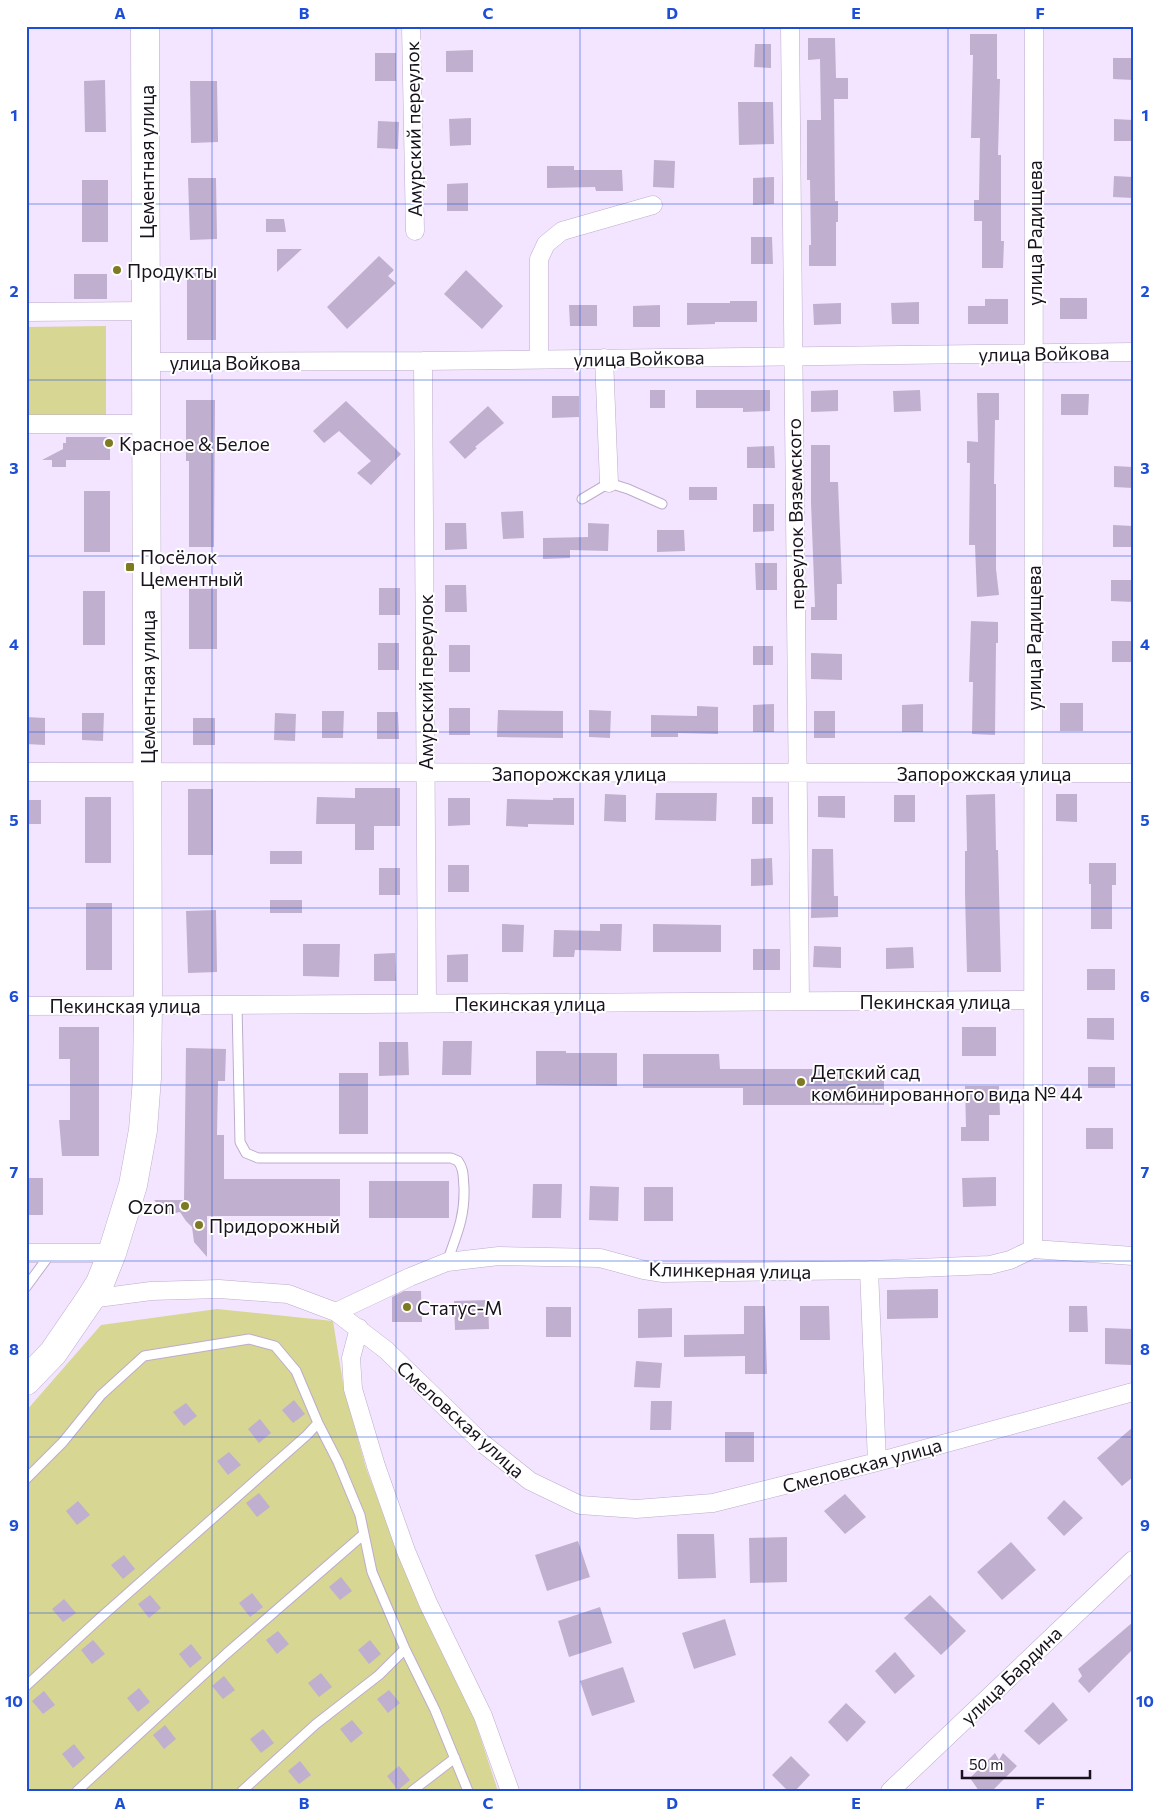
<svg xmlns="http://www.w3.org/2000/svg" width="1159" height="1817" font-family="Commissioner,sans-serif">
	<rect width="100%" height="100%" fill="#f3e5ff"/>
	<!-- green -->
	<path fill="#d7d693" d="M106,326v89l-80,1v-89z
		M217,1309l116,12 11,68 22,79 32,84 76,166 24,73h-472v-380l75,-86z"/>
	<!-- building -->
	<path fill="#c0afce" d="M970,34h27v45h3l-2,76h3v86h3l-1,27h-21v-47h-8v-21h5l1,-62h-9l2,-83h-3z
		M808,38h27l1,40h12v21h-14l1,102h3v21h-2v44h-27v-21h2l-1,-65h-3v-60h14l-1,-61 -12,1z
		M755,44h16v24l-17,-1z
		M473,50v22h-27v-21z
		M375,53h21v28h-21z
		M1113,58h20v22l-20,-1z
		M105,80l1,52h-21l-1,-51z
		M190,81h27l1,61 -27,1z
		M738,102h35l1,42 -35,1z
		M471,118v27l-21,1 -1,-27z
		M1114,119l19,1v21h-19z
		M378,121l21,1 -1,27 -21,-1z
		M654,160l21,1 -1,27 -21,-1z
		M547,166h27v4h48l1,21h-27l-1,-4 -48,1z
		M1114,176l19,1v21l-20,-1z
		M774,177v27l-21,1v-27z
		M188,178h28l1,61 -27,1z
		M82,180h26v62h-26z
		M468,183v28h-21v-27z
		M266,219h18l2,13h-20z
		M751,237h21l1,27h-22z
		M277,249h25l-25,23z
		M379,256l15,14 -6,6 8,7 -49,46 -20,-22z
		M466,270l37,36 -21,23 -38,-35z
		M187,273h29v67h-29z
		M74,274h33v25h-33z
		M1060,298h27v21h-27z
		M985,299h23v25h-40v-18h17z
		M730,301h27v21h-42v2l-28,1v-22h43z
		M919,302v22h-27l-1,-21z
		M841,303v21l-27,1 -1,-21z
		M569,305h28v21h-27z
		M660,305v22h-27v-21z
		M650,390h15v18h-15z
		M696,390h74v21l-27,1v-4h-47z
		M838,390v21l-27,1v-21z
		M920,390l1,21 -27,1 -1,-21z
		M977,393h22v27h-4l-1,64h2v85l3,26 -22,2 -2,-52h-6l1,-82h-3v-22l11,1z
		M1061,394h28l-1,21h-27z
		M552,396h27v21l-27,1z
		M186,400h29l-1,147h-25v-86h-3z
		M346,401l55,53 -30,31 -14,-12 14,-12 -32,-30 -15,12 -11,-12z
		M488,406l16,17 -29,24 2,1 -12,11 -16,-17z
		M66,437h44v23h-44v7h-14v-7h-10l21,-11v-6h3z
		M811,445h19v37h8l4,102h-5v36h-26v-13h4l-4,-104z
		M774,446l1,22h-28v-21z
		M1114,466l19,1v21l-19,-1z
		M689,487h28v13h-28z
		M84,491h26v61h-26z
		M753,504h21v27l-21,1z
		M523,511l1,27 -21,1 -2,-27z
		M445,523h21l1,26 -22,1z
		M588,523l21,1 -1,27 -38,-1v8l-27,1v-21l45,-1z
		M1113,525l20,1v21h-20z
		M657,530h27l1,21 -28,1z
		M755,563h22v27h-21z
		M1111,580h22v22l-22,-1z
		M445,585h21l1,27h-22z
		M379,588h21v27h-21z
		M189,589h28v60h-28z
		M83,591h22v54h-22z
		M971,621l27,1v21h-2l-1,92 -23,-1 1,-52h-4z
		M1112,641h21v21h-21z
		M378,643h21v27h-21z
		M449,645h21v27h-21z
		M753,646h20v19h-20z
		M811,653l31,1v26l-31,-1z
		M1060,703h23v28h-23z
		M774,704v28h-21v-27z
		M923,704v28h-21v-27z
		M697,706l21,1v27l-40,-1v4h-27v-22l46,1z
		M449,708h21v27h-21z
		M498,710l65,1v27l-66,-1z
		M589,710l22,1 -1,27 -21,-1z
		M322,711h22l-1,27h-21z
		M814,711h21v27h-21z
		M377,712h21l1,27h-22z
		M82,713h22l-1,28 -21,-1z
		M275,713l21,1 -1,27 -21,-1z
		M26,717l19,1v27l-19,-1z
		M193,718h22v27h-22z
		M355,788h45v38h-26v24h-19v-26h-39l1,-27 38,1z
		M188,789h25v66h-25z
		M656,793h61l-1,28 -61,-1z
		M605,794l21,1v27l-22,-1z
		M995,794l1,56h2l3,122h-34l-2,-78v-43h2l-1,-56z
		M1056,794h21v28l-21,-1z
		M894,795h21v27h-21z
		M818,796h27v22l-27,-1z
		M85,797h26v66h-26z
		M752,797h21v27h-21z
		M448,798h22v27l-22,1z
		M553,798h21v27l-46,-1v3l-22,-1 1,-27 46,1z
		M26,800h15v24h-15z
		M812,849h21l1,47h4v21l-27,1z
		M270,851h32v13h-32z
		M772,858l1,27 -22,1v-27z
		M1089,863h27v22h-4v44h-21v-45h-2z
		M448,865h21v27h-21z
		M379,868h21v27h-21z
		M270,900h32v13h-32z
		M86,903h26v67h-26z
		M216,910l1,62 -29,1 -2,-62z
		M502,924l22,1 -1,27h-21z
		M600,924h22l-1,27 -46,-1 -1,7h-21l1,-27 46,1z
		M653,924l68,1v27h-68z
		M303,944h37l-1,33 -36,-1z
		M814,946l27,1v21l-28,-1z
		M913,947l1,21 -28,1v-21z
		M753,949h27v21h-27z
		M395,953l1,28h-22v-27z
		M468,954v28h-21v-27z
		M1087,969h28v21h-28z
		M1087,1018h27v22l-27,-1z
		M59,1027h40v129h-37l-3,-36h11v-61h-11z
		M962,1027h34v29h-34z
		M443,1041h29l-1,34h-29z
		M379,1042h29l1,33 -30,1z
		M186,1048l40,1 -1,32h-7l-1,54h7v44h116v37h-133v41l-13,-15 -2,-15 -6,-6 -6,-9 -10,2 -4,-2 -12,-12h30z
		M536,1051h30v2h51v33l-81,-1z
		M643,1054h76l1,15h164v36h-141v-17h-100z
		M1088,1067h27v21h-27z
		M339,1073h29v61h-29z
		M965,1086h34l1,29h-11v26h-28v-14h5z
		M1086,1128h27v21h-27z
		M996,1177v29l-33,1 -1,-29z
		M26,1178h17v37h-17z
		M369,1181h80v37h-80z
		M533,1184h29l-1,34h-29z
		M590,1186l29,1 -1,34 -29,-1z
		M644,1187h29v34h-29z
		M938,1289v29l-51,1v-29z
		M404,1291h17l1,31h-30v-25z
		M488,1300l1,29 -34,1 -1,-29z
		M744,1306h21l2,68h-22v-18l-61,1v-22l60,-1z
		M800,1306h29l1,34h-30z
		M1069,1306h18l1,26h-19z
		M546,1307h25v30h-25z
		M672,1308v29l-34,1v-29z
		M1105,1328l28,1 -1,36 -27,-1z
		M636,1361l26,2 -2,25 -26,-1z
		M294,1400l11,14 -12,9 -11,-13z
		M651,1401h21l-1,29h-21z
		M186,1403l11,13 -13,10 -11,-14z
		M260,1419l11,14 -12,10 -11,-14z
		M1133,1427v50l-11,9 -25,-28z
		M725,1432h29v30h-29z
		M229,1452l12,13 -13,10 -11,-14z
		M259,1493l11,14 -13,10 -11,-14z
		M845,1494l21,23 -21,17 -21,-23z
		M1064,1500l19,18 -19,18 -17,-18z
		M78,1501l12,14 -13,10 -11,-14z
		M677,1534h37l2,44 -38,1z
		M787,1537v45l-37,1 -1,-45z
		M578,1541l12,36 -43,14 -12,-36z
		M1011,1542l25,28 -34,30 -25,-28z
		M124,1555l11,14 -12,10 -12,-14z
		M341,1577l11,14 -12,9 -11,-13z
		M252,1593l11,14 -13,10 -11,-14z
		M150,1595l11,13 -12,10 -11,-14z
		M930,1595l36,36 -25,24 -37,-37z
		M64,1599l12,14 -13,9 -11,-13z
		M600,1607l12,36 -43,14 -11,-36z
		M725,1619l11,36 -42,14 -12,-36z
		M1133,1622v27l-44,44 -11,-12 4,-5 -4,-7z
		M278,1631l11,13 -12,10 -11,-14z
		M93,1640l12,14 -13,10 -11,-14z
		M370,1640l11,14 -12,10 -11,-14z
		M191,1644l11,14 -12,10 -11,-14z
		M895,1652l20,24 -20,18 -20,-23z
		M623,1667l12,35 -43,14 -12,-35z
		M321,1673l11,14 -13,10 -11,-14z
		M224,1676l11,14 -12,9 -11,-13z
		M139,1688l11,14 -12,10 -11,-14z
		M389,1690l11,13 -12,10 -11,-14z
		M44,1691l11,14 -12,9 -11,-13z
		M1053,1702l15,18 -29,25 -15,-14z
		M846,1703l20,19 -19,20 -19,-20z
		M352,1720l11,13 -12,10 -11,-14z
		M165,1725l11,14 -12,10 -11,-14z
		M263,1729l11,14 -13,10 -11,-14z
		M74,1744l11,14 -12,10 -11,-14z
		M995,1753l4,7 4,-7 14,13 -25,25h-13l-9,-13z
		M791,1756l19,19 -15,16h-7l-16,-16z
		M300,1761l11,14 -12,9 -11,-13z
		M399,1766l11,14 -12,10 -11,-14z"/>
	<g fill="none" stroke-linecap="round" stroke-linejoin="round">
		<defs>
			<path id="service" d="M582,499l27,-16 19,6 34,15
				M237,1005l3,137 6,11 12,5h193l7,3c6,8 5,16 6,26 1,30 -7,47 -17,75
				M26,1287l25,-34
				M26,1479l37,-37 38,-47 43,-39 105,-17 26,7 21,25 22,52 20,39 22,53 12,57 33,77 30,61 33,81
				M26,1686l74,-68 207,-183 11,-12
				M77,1791l149,-137 138,-120
				M242,1791l74,-67 63,-49 26,-26
				M412,1791l43,-33"/>
			<path id="minor" d="M411,26l4,205
				M790,26l10,975
				M26,312l120,-1
				M604,358l5,125
				M539,359v-100l7,-15 16,-13 91,-26
				M423,361l4,642
				M146,362l277,-1 710,-9
				M26,424h120
				M26,772l1107,1
				M26,1006l1007,-6
				M1033,1249l1,-1223
				M26,1253h86
				M869,1270l8,192
				M90,1299l61,-8 68,-2 69,5 48,18 50,38 95,92 49,39 50,24 56,4 77,-6 164,-41 256,-70
				M336,1312l74,-35 37,-15 52,-6 101,2 44,12 19,3 206,-3 121,-5 20,-5 23,-11 100,7
				M359,1328l-8,30 2,31 23,77 30,85 22,52 55,113 27,75
				M890,1791l243,-231"/>
			<path id="primary" d="M26,1381l27,-28 37,-54 10,-16 12,-30 21,-68 10,-55 4,-52 1,-73 -3,-979"/>
		</defs>
		<!-- service casing -->
		<use href="#service" stroke="#bdaccc" stroke-width="11"/>
		<!-- minor casing -->
		<use href="#minor" stroke="#bdaccc" stroke-width="19"/>
		<!-- primary casing -->
		<use href="#primary" stroke="#bdaccc" stroke-width="29"/>
		<!-- service -->
		<use href="#service" stroke="#fff" stroke-width="9"/>
		<!-- minor -->
		<use href="#minor" stroke="#fff" stroke-width="18"/>
		<!-- primary -->
		<use href="#primary" stroke="#fff" stroke-width="28"/>
	</g>
	<!-- grid -->
	<path fill="none" stroke="#1d4ed8" stroke-width="1" stroke-opacity="0.55" d="M212,26v1765M396,26v1765M580,26v1765M764,26v1765M948,26v1765M26,204h1107M26,380h1107M26,556h1107M26,732h1107M26,908h1107M26,1085h1107M26,1261h1107M26,1437h1107M26,1613h1107"/>
	<!-- markers -->
	<g fill="#7d7a21" stroke="#fff" stroke-width="2">
		<circle cx="117" cy="270" r="5"/>
		<circle cx="109" cy="443" r="5"/>
		<rect x="125" y="562" width="10" height="10" rx="2.5"/>
		<circle cx="801" cy="1082" r="5"/>
		<circle cx="185" cy="1206" r="5"/>
		<circle cx="199" cy="1225" r="5"/>
		<circle cx="407" cy="1307" r="5"/>
	</g>
	<g text-anchor="middle" dominant-baseline="central" stroke-width="4" stroke-linejoin="round" paint-order="stroke">
		<!-- street labels -->
		<g font-size="19" fill="#18121d" stroke="#fff">
			<text transform="translate(413 129) rotate(-91)">Амурский переулок</text>
			<text transform="translate(146 162) rotate(-90)">Цементная улица</text>
			<text transform="translate(1034 233) rotate(-90)">улица Радищева</text>
			<text transform="translate(1044 353) rotate(-1)">улица Войкова</text>
			<text transform="translate(639 358) rotate(-1)">улица Войкова</text>
			<text x="235" y="362">улица Войкова</text>
			<text transform="translate(795 514) rotate(-91)">переулок Вяземского</text>
			<text transform="translate(1033 638) rotate(-90)">улица Радищева</text>
			<text transform="translate(425 682) rotate(-90)">Амурский переулок</text>
			<text transform="translate(147 687) rotate(-90)">Цементная улица</text>
			<text x="579" y="773">Запорожская улица</text>
			<text x="984" y="773">Запорожская улица</text>
			<text x="935" y="1001">Пекинская улица</text>
			<text x="530" y="1003">Пекинская улица</text>
			<text x="125" y="1005">Пекинская улица</text>
			<text transform="translate(730 1270) rotate(1)">Клинкерная улица</text>
			<text transform="translate(461 1419) rotate(42)">Смеловская улица</text>
			<text transform="translate(862 1465) rotate(-15)">Смеловская улица</text>
			<text transform="translate(1011 1675) rotate(-44)">улица Бардина</text>
		</g>
		<!-- poi labels -->
		<g font-size="19" fill="#18121d" stroke="#fff" text-anchor="start">
			<text x="127" y="270">Продукты</text>
			<text x="119" y="443">Красное &amp; Белое</text>
			<text x="140" y="556">Посёлок<tspan x="140" dy="22">Цементный</tspan></text>
			<text x="811" y="1071">Детский сад<tspan x="811" dy="22">комбинированного вида № 44</tspan></text>
			<text x="175" y="1206" text-anchor="end">Ozon</text>
			<text x="209" y="1225">Придорожный</text>
			<text x="417" y="1307">Статус-М</text>
		</g>
	</g>
	<!-- border -->
	<rect width="1159" height="1817" fill="none" stroke="#ffffff" stroke-width="55"/>
	<!-- scale -->
	<path d="M962 1770v8h128v-8" fill="none" stroke="#18121d" stroke-width="2.5"/>
	<text x="969" y="1770" font-size="15" fill="#18121d" stroke="#ffffff" stroke-width="4" paint-order="stroke">50 m</text>
	<rect x="28" y="28" width="1104" height="1762" fill="none" stroke="#1d4ed8" stroke-width="2"/>
	<g font-size="16" text-anchor="middle" font-weight="bold" fill="#1d4ed8">
		<text x="120" y="19">A</text>
		<text x="304" y="19">B</text>
		<text x="488" y="19">C</text>
		<text x="672" y="19">D</text>
		<text x="856" y="19">E</text>
		<text x="1040" y="19">F</text>
		<text x="14" y="121">1</text>
		<text x="1145" y="121">1</text>
		<text x="14" y="297">2</text>
		<text x="1145" y="297">2</text>
		<text x="14" y="474">3</text>
		<text x="1145" y="474">3</text>
		<text x="14" y="650">4</text>
		<text x="1145" y="650">4</text>
		<text x="14" y="826">5</text>
		<text x="1145" y="826">5</text>
		<text x="14" y="1002">6</text>
		<text x="1145" y="1002">6</text>
		<text x="14" y="1178">7</text>
		<text x="1145" y="1178">7</text>
		<text x="14" y="1355">8</text>
		<text x="1145" y="1355">8</text>
		<text x="14" y="1531">9</text>
		<text x="1145" y="1531">9</text>
		<text x="14" y="1707">10</text>
		<text x="1145" y="1707">10</text>
		<text x="120" y="1809">A</text>
		<text x="304" y="1809">B</text>
		<text x="488" y="1809">C</text>
		<text x="672" y="1809">D</text>
		<text x="856" y="1809">E</text>
		<text x="1040" y="1809">F</text>
	</g>
</svg>
